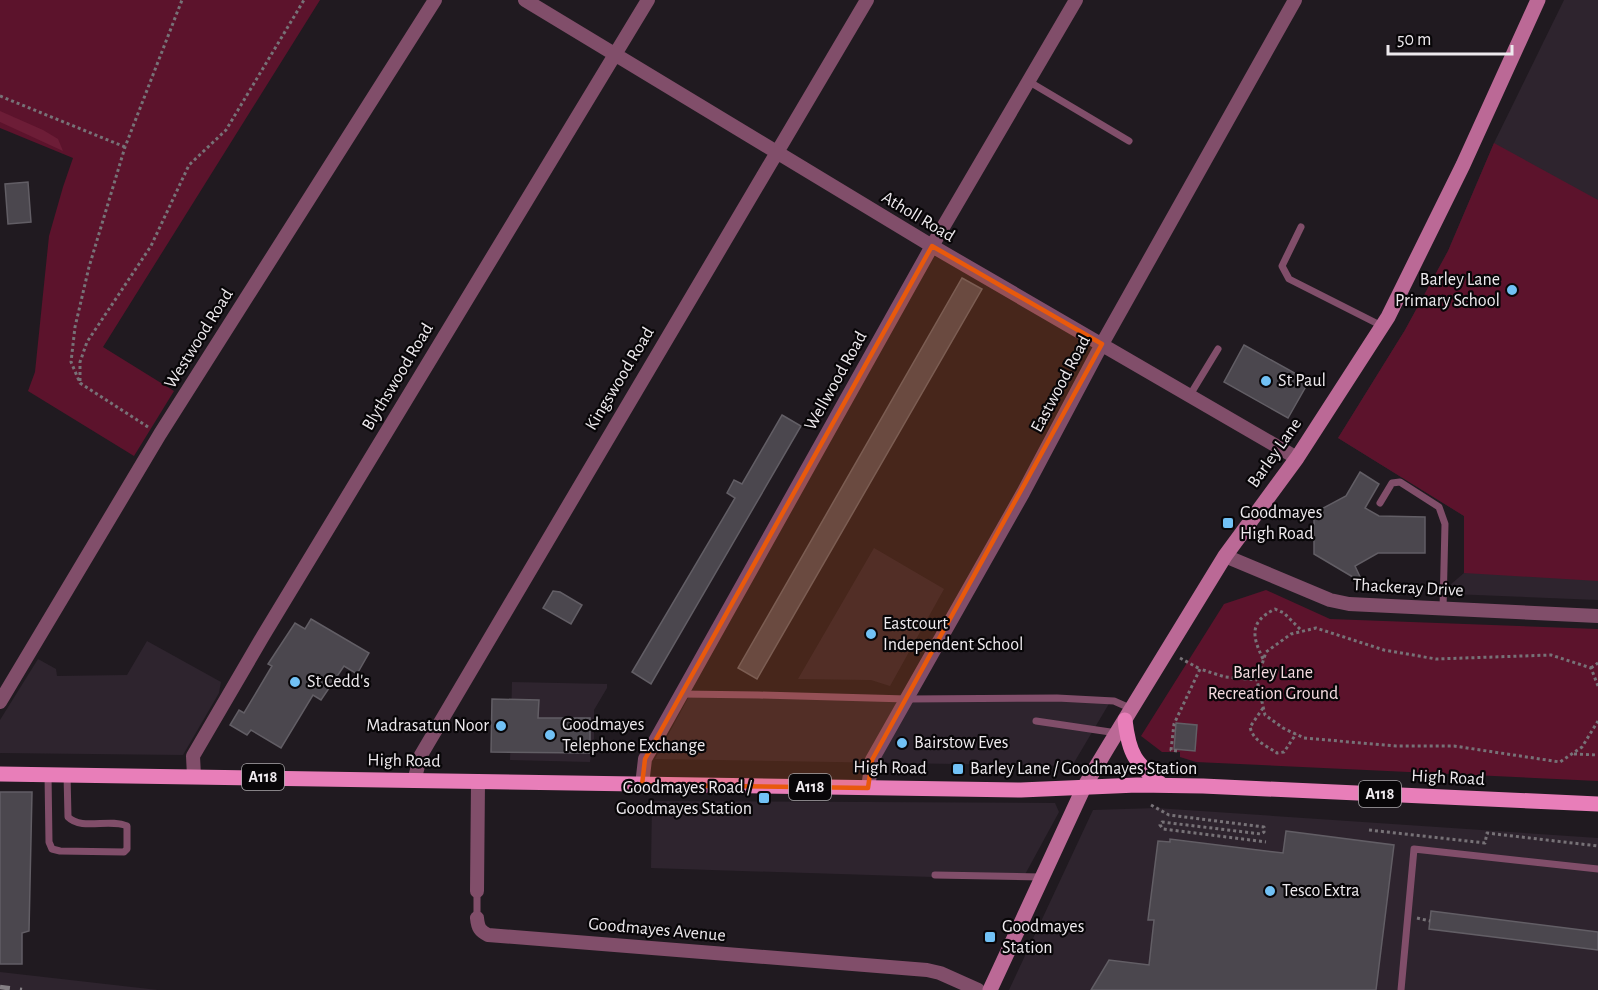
<svg xmlns="http://www.w3.org/2000/svg" width="1598" height="990" font-family="'Alegreya Sans',sans-serif">
	<rect width="100%" height="100%" fill="#201a20"/>
	<!-- built -->
	<path fill="#2e242e" d="M1564,0h34v600l-146,-6 -3,-5 1,-4 14,-12v-57l-126,-78 67,-108 43,-79 46,-108z
		M874,548l70,41 -54,97 -19,-6 -73,-1z
		M147,641l74,41 -2,11 -36,62 -183,-2v-33l38,-61 18,10 1,7 70,-1z
		M512,682l95,2v4l-13,22v44h-3l-1,8 -80,-2z
		M692,691l418,11 -38,64 -417,-7z
		M652,801l403,2 4,9 -37,68 -371,-12z
		M1156,808l442,30v152h-589l84,-180z
		M0,972l158,18h-158z"/>
	<!-- green -->
	<path fill="#5c132c" d="M0,0h320l-217,347 71,44 -40,65 -106,-65 7,-19 14,-136 14,-49 10,-29 -73,-30z
		M1494,143l104,57v381l-134,-8v-57l-126,-78 67,-108 43,-79z
		M1266,590l64,29 268,10v152l-402,-19 -16,-5v-5h-18l-21,-16 83,-132z"/>
	<!-- forest -->
	<path fill="#6d1d37" d="M0,111l43,19 15,9 5,12 -63,-29z"/>
	<!-- building -->
	<path fill="#4b474e" stroke="#625e65" stroke-width="1.5" d="M28,182l3,40 -23,2 -3,-40z
		M962,278l20,11 -225,390 -19,-11z
		M1244,345l65,36 -21,37 -64,-36z
		M782,415l19,11 -150,258 -19,-12 103,-174 -8,-5 7,-13 8,4z
		M1360,472l19,12 -14,24 14,8 46,1v36h-47l-23,13 8,17 -49,-29v-41l32,-17z
		M553,591l7,1 22,13 -11,19 -28,-16z
		M311,619l58,34 -12,21 -13,-8 -23,34 -8,-5 -32,53 -30,-18 -4,5 -17,-10 9,-15 5,3 28,-47 -4,-2 27,-41 10,6z
		M492,699l47,1 -1,18h52v35l-99,-1z
		M1176,723l21,2 -2,26 -21,-2z
		M0,792h32l-3,139 -7,2v31h-22z
		M1286,831l108,14 -18,145h-285l18,-30 40,5 5,-45h-6l10,-79 12,1v-3l113,14z
		M1431,911l167,21v18l-169,-21z"/>
	<g fill="none" stroke-linecap="round" stroke-linejoin="round">
		<!-- path -->
		<path stroke="#777277" stroke-width="3" stroke-dasharray="3 3" stroke-linecap="butt" d="M0,96l125,51
			M80,381v-19l7,-20 64,-96 38,-81 37,-35 78,-130
			M148,427l-68,-44 -9,-21 4,-35 14,-60 36,-120 57,-147
			M1180,658l20,11
			M1263,659c-11,-23 -14,-37 12,-50l9,4 18,18
			M1591,668l7,-5
			M1598,686l-7,-18 -40,-13 -115,4 -52,-9 -68,-22 -25,6 -25,18 -9,28 8,35 18,13 21,10 92,8h58l106,16 22,-15 16,-26
			M1263,708l-13,19c3,14 17,19 27,26l7,-1 12,-18
			M1177,751l-6,-1 3,-26 26,-55 25,8 32,3
			M1574,754l24,1
			M1151,805l18,10 95,12v5l-3,2 -99,-12 -2,3 3,4 103,13
			M1369,830l116,13 2,-10 111,13
			M1417,918l13,3"/>
		<!-- service -->
		<path stroke="#814e6a" stroke-width="7" d="M1028,81l101,60
			M1301,227l-19,39 7,13 93,47
			M1190,395l28,-46
			M1380,503l12,-20 8,-1 39,25 6,17 -2,85
			M681,694l78,1 148,4 150,-1 57,3 18,8
			M1036,721l81,12
			M48,774l1,68 3,7 8,2 64,1 3,-3v-23c-18,-8 -45,5 -59,-9l-1,-43
			M935,875l106,2
			M477,918v-27
			M1401,990l13,-141 184,20"/>
		<!-- minor -->
		<path stroke="#814e6a" stroke-width="14" d="M525,0l407,246 365,212
			M1225,556l105,44 19,4 249,12
			M0,702l160,-268 275,-434
			M194,776l-1,-20 70,-120 385,-636
			M414,781l7,-26 446,-755
			M642,785l3,-26 287,-513 144,-246
			M868,788l4,-28 151,-267 79,-149 193,-344
			M477,891l1,-109
			M477,918c1,10 3,13 11,17l439,35 13,3 38,17"/>
		<!-- secondary -->
		<path stroke="#bb6996" stroke-width="15" d="M990,990l94,-203 24,-40 117,-191 72,-98 91,-141 75,-152 75,-165"/>
		<!-- primary -->
		<path stroke="#e87eb9" stroke-width="15" d="M1125,720c4,35 10,42 37,65
			M0,774l1021,16 116,-5 66,1 395,18"/>
		<!-- rail -->
		<path stroke="#847f84" stroke-width="4.5" stroke-dasharray="10 10" stroke-linecap="butt" d="M0,987l22,3"/>
	</g>
	<!-- marked area -->
	<path fill="#e8590c" fill-opacity="0.2" stroke="#e8590c" stroke-width="4.5" stroke-linejoin="round" d="M932,246l170,98 -230,416 -4,28 -226,-3 3,-26z"/>
	<!-- markers -->
	<g fill="#71c1f5" stroke="#080608" stroke-width="2">
		<circle cx="1512" cy="290" r="6"/>
		<circle cx="1266" cy="381" r="6"/>
		<rect x="1222" y="517" width="12" height="12" rx="3"/>
		<circle cx="871" cy="634" r="6"/>
		<circle cx="295" cy="682" r="6"/>
		<circle cx="501" cy="726" r="6"/>
		<circle cx="550" cy="735" r="6"/>
		<circle cx="902" cy="743" r="6"/>
		<rect x="952" y="763" width="12" height="12" rx="3"/>
		<rect x="758" y="792" width="12" height="12" rx="3"/>
		<circle cx="1270" cy="891" r="6"/>
		<rect x="984" y="931" width="12" height="12" rx="3"/>
	</g>
	<g text-anchor="middle" dominant-baseline="central" stroke-width="4.5" stroke-linejoin="round" paint-order="stroke">
		<!-- shield labels -->
		<g fill="#080608" stroke="#a9a6a9" stroke-width="1.5">
			<rect x="242" y="764" width="42" height="26" rx="4.5"/>
			<rect x="789" y="774" width="42" height="26" rx="4.5"/>
			<rect x="1359" y="781" width="42" height="26" rx="4.5"/>
		</g>
		<g font-size="16" font-weight="bold" fill="#eeeaee">
			<text x="263" y="777">A118</text>
			<text x="810" y="787">A118</text>
			<text x="1380" y="794">A118</text>
		</g>
		<!-- street labels -->
		<g font-size="18" fill="#eeeaee" stroke="#080608">
			<text transform="translate(918 217) rotate(31)">Atholl Road</text>
			<text transform="translate(199 339) rotate(-58)">Westwood Road</text>
			<text transform="translate(398 377) rotate(-59)">Blythswood Road</text>
			<text transform="translate(620 379) rotate(-59)">Kingswood Road</text>
			<text transform="translate(836 381) rotate(-61)">Wellwood Road</text>
			<text transform="translate(1061 384) rotate(-62)">Eastwood Road</text>
			<text transform="translate(1275 453) rotate(-55)">Barley Lane</text>
			<text transform="translate(1408 588) rotate(3)">Thackeray Drive</text>
			<text transform="translate(404 761) rotate(1)">High Road</text>
			<text transform="translate(890 768) rotate(1)">High Road</text>
			<text transform="translate(1448 778) rotate(3)">High Road</text>
			<text transform="translate(657 930) rotate(5)">Goodmayes Avenue</text>
		</g>
		<!-- poi labels -->
		<g font-size="18" fill="#eeeaee" stroke="#080608" text-anchor="start">
			<text x="1500" y="280" text-anchor="end">Barley Lane<tspan x="1500" dy="21">Primary School</tspan></text>
			<text x="1278" y="381">St Paul</text>
			<text x="1240" y="513">Goodmayes<tspan x="1240" dy="21">High Road</tspan></text>
			<text x="883" y="624">Eastcourt<tspan x="883" dy="21">Independent School</tspan></text>
			<text x="307" y="682">St Cedd's</text>
			<text x="562" y="725">Goodmayes<tspan x="562" dy="21">Telephone Exchange</tspan></text>
			<text x="489" y="726" text-anchor="end">Madrasatun Noor</text>
			<text x="914" y="743">Bairstow Eves</text>
			<text x="970" y="769">Barley Lane / Goodmayes Station</text>
			<text x="752" y="788" text-anchor="end">Goodmayes Road /<tspan x="752" dy="21">Goodmayes Station</tspan></text>
			<text x="1282" y="891">Tesco Extra</text>
			<text x="1002" y="927">Goodmayes<tspan x="1002" dy="21">Station</tspan></text>
		</g>
		<!-- park labels -->
		<g font-size="18" fill="#f5dbe0" stroke="#080608">
			<text x="1273" y="673">Barley Lane<tspan x="1273" dy="21">Recreation Ground</tspan></text>
		</g>
	</g>
	<!-- scale -->
	<path d="M1388 45v9h124v-9" fill="none" stroke="#eeeaee" stroke-width="3"/>
	<text x="1397" y="45" font-size="18" fill="#eeeaee" stroke="#080608" stroke-width="4.5" paint-order="stroke">50 m</text>
</svg>
